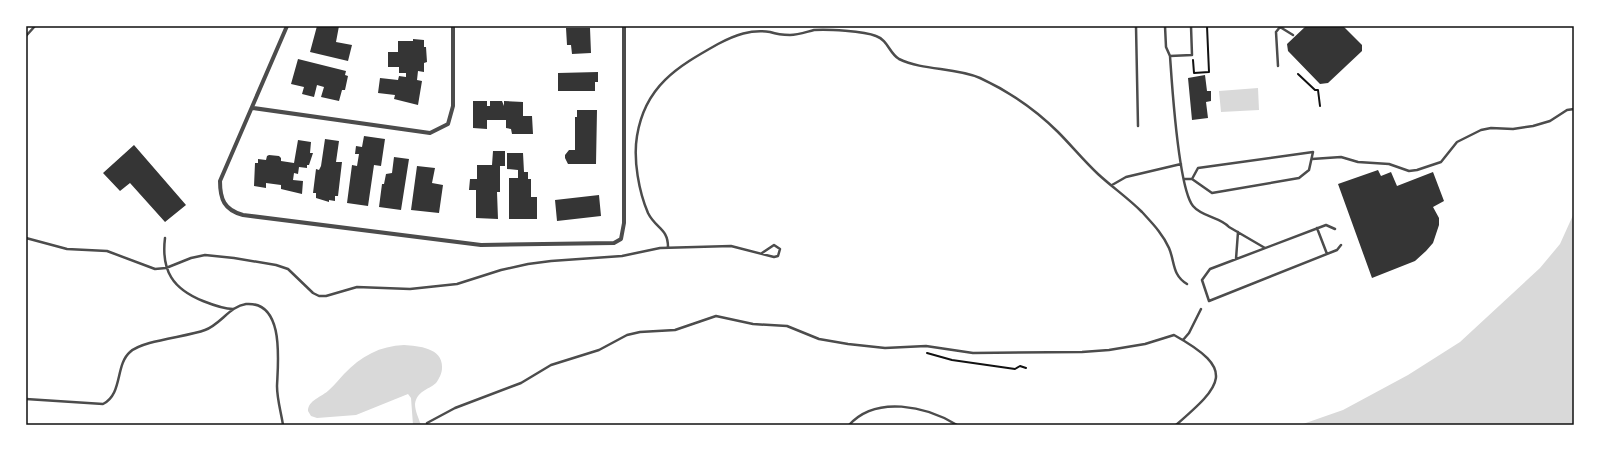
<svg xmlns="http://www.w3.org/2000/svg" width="1600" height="451" font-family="'Open Sans',sans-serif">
	<rect width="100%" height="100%" fill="#fff"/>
	<!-- water -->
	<path fill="#d9d9d9" d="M1258,88l1,22 -38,2 -2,-21z
		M1574,213v212h-274l43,-15 65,-35 52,-33 80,-74 20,-24z
		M404,345c15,1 39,3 38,23 0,5 -3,11 -6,15 -8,7 -19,8 -21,21 0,7 4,15 6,21h-8l-2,-27 -3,-4 -52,21 -39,3 -6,-2 -3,-5c0,-11 14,-14 21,-21 6,-5 10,-11 15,-16 17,-18 36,-28 60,-29z"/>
	<!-- building -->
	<path fill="#353535" d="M317,26h22l-3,16 16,3 -4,16 -38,-9z
		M1306,26h37l19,19v6l-34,32 -8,1 -32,-33 -1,-7z
		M566,28h24l1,25 -19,1 -1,-9h-4z
		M413,39l11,1v7h2l1,15 -3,1v9l-6,-1 -1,9 5,1 -4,24 -24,-6 1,-4 -17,-2 2,-15 18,2 1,-4 7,1v-4h-7v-6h-11v-15h10v-11h15z
		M298,59l48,12 -1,4 3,1 -3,14h-3l-3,11 -18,-4 3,-10 -7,-2 -3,12 -12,-3 2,-7 -13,-3z
		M598,72v10h-3v9h-37v-18z
		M1205,75l2,16h4v10l-5,1 2,16 -16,2 -4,-42z
		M473,101h14v5h3v-5h12l2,5v-5l19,1v14h9l1,18h-21l-1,-5 -5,-1v-8h-19v9l-14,-1z
		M577,110h20l-1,54h-28l-3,-6v-3l4,-5h6v-33h2z
		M364,136l21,3 -4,27 -7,-1 -6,41 -21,-3 5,-38 5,1 2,-12h-4l1,-8 6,1z
		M325,139l14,2 -3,21h6l-4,34h-3v5l-6,-1v2l-13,-4v-5h-3l3,-24 3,1 2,-4z
		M298,140l13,2 -1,11h3l-4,12h-2v3l-8,-1 -1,7 -4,-1 -1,7 10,1 -1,13 -21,-5v-4l-15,-2v5l-12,-2 1,-23h3v-4l8,1 1,-4 2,-1 10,1 2,2v3l13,2z
		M134,145l52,60 -21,17 -35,-39 -10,8 -17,-18z
		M493,151h12v15h-5v26h-3l1,27 -22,-1v-28h-7l1,-11h7v-14h15z
		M507,153h16l1,19h4v7h3v18h6v22h-28v-41h9v-8l-11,-1z
		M394,157l15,2 -8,51 -22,-3 3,-23h2l2,-10 6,-1z
		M417,166l18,2 -3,15 11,2 -4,28 -28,-3z
		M1378,170l3,6 10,-4 6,14 36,-14 11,29 -11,6 6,11v7l-6,18 -7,8 -11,10 -43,17 -34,-94z
		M599,195l2,21 -44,5 -2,-21z"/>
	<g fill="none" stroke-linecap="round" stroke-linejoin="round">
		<!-- path -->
		<path stroke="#111" stroke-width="2" d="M1193,60l1,13 15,-1 -2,-46
			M1298,74l17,16h3l2,16
			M927,353l25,7 63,9 5,-3 6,2"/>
		<!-- service -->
		<path stroke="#4c4c4c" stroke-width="2.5" d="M1136,26l2,100
			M1165,26l1,21 4,9
			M1191,26l1,29 -22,1c2,28 8,132 23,150 9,11 27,11 36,21l36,21
			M1280,27l13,8
			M26,36l9,-10
			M1278,66l-2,-34 4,-5 4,-1
			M1312,159l29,-2 17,5 31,2 20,7 8,-1 24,-8 16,-20 24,-12 10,-2 22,1 20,-3 17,-5 17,-11 7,-1
			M1185,179h7l20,14 87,-15 10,-8 4,-18 -115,16 -6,11
			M1112,185l14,-8 55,-13
			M1317,228l10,26
			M1335,229l-9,-4 -116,44 -8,11 7,21 128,-51 4,-5
			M26,238l41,11 40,2 48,18 11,-1 25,-10 14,-3 29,3 42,7 12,4 25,24 6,3h7l31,-9 53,2 47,-5 44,-14 27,-6 23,-3 71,-5 38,-8 71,-2 43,11 4,-1 2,-7 -6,-4 -12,8
			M165,238c-4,33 8,51 38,63 10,4 20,8 30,8
			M668,247c0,-19 -12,-18 -20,-34 -9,-21 -15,-53 -11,-77 8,-50 40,-69 81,-92 17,-9 33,-15 52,-12 6,2 13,3 20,3 8,0 16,-3 24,-5 13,-1 50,1 62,6 12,4 13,17 23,23 25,12 55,8 81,19 28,13 56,32 78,54 13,13 26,29 40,42 14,13 30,24 44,38 10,11 21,22 27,36 6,14 3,27 18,36
			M1236,259l2,-27
			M1183,340l6,-7 12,-24
			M26,399l77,5c20,-10 12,-39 27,-52 13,-12 57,-15 75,-22 15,-5 25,-24 41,-26 39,-3 32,58 31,82 0,13 4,26 6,39
			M427,423l28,-15 66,-25 30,-18 48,-15 28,-15 13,-3 35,-2 41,-14 37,8 34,2 32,13 29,5 37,4 41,-2 47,7 109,-1 27,-2 36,-6 29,-9c63,35 48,50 2,90
			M849,425c27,-30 77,-19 108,0"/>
		<!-- minor -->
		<path stroke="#4c4c4c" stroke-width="4" d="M287,26l-67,155c0,18 4,29 23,34l238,30 133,-2 7,-4 3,-16v-197
			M253,108l177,25 18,-9 5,-18v-80"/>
	</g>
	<!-- border -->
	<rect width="1600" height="451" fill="none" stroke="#ffffff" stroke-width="54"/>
	<rect x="27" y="27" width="1546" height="397" fill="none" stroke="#111" stroke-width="1.5"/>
</svg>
